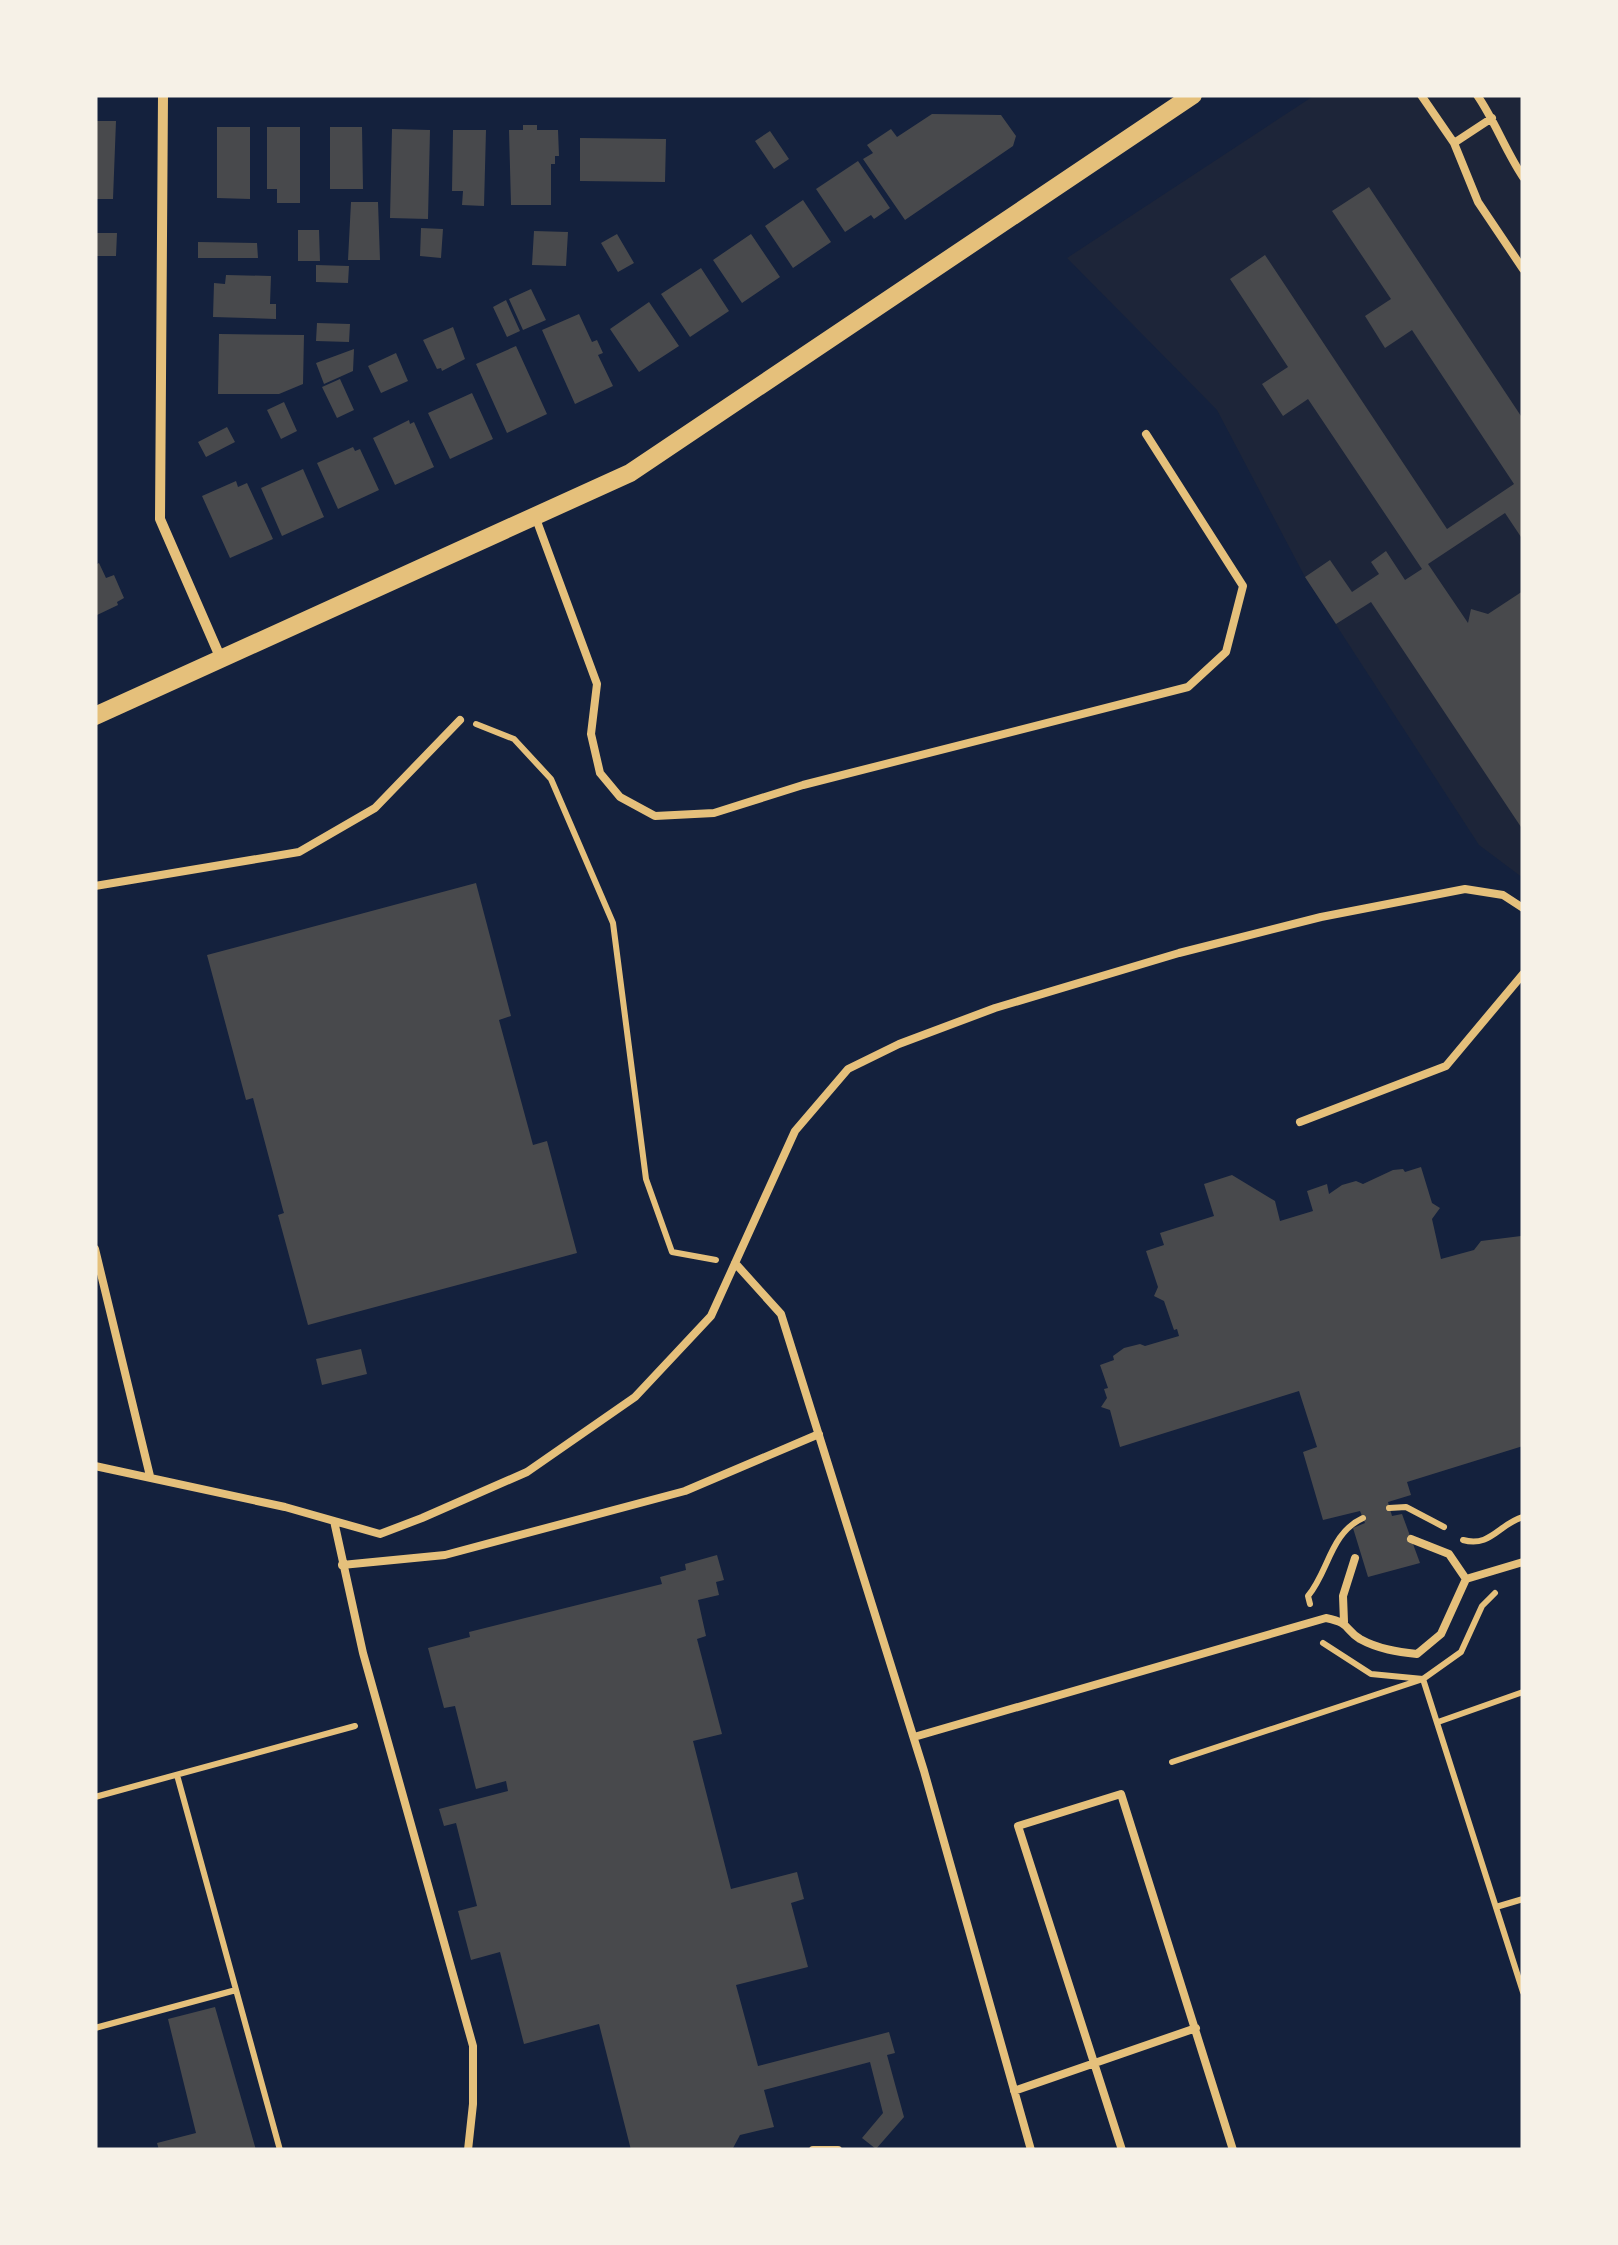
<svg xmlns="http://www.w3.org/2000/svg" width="1618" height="2245" font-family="'Noto Serif',serif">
	<rect width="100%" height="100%" fill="#14213d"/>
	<!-- green -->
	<path fill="#1d2539" d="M1315,95h208v783l-44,-33 -174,-268 -88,-167 -150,-152z"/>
	<!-- building -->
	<path fill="#48494c" d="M932,114l69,1 15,21 -3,10 -108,74 -42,-61 10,-6 -6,-8 24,-16 6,8z
		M95,121h21l-3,78h-18z
		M523,125h14v5h21l1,26h-4v8h-4v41h-40l-2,-75h14z
		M217,127h33v72l-33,-1z
		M267,127h33v76h-23v-14h-10z
		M330,127h32l1,62h-33z
		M392,129l38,1 -2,89 -38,-1z
		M453,130h33l-2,76 -22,-1 1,-14h-11z
		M770,131l19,28 -15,10 -19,-28z
		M580,138l86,1 -1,43 -85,-1z
		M858,161l32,47 -16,11 -3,-4 -26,17 -29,-43z
		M1369,187l154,232v121l-18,-27 -77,51 40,59 3,-14 17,5 35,-23v239l-152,-228 -35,22 -31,-47 25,-17 22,32 27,-18 -8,-12 15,-11 19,29 17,-11 -114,-170 -25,17 -21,-32 26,-17 -58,-88 35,-24 182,274 67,-45 -102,-154 -27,18 -20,-32 26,-17 -59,-88z
		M803,200l28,42 -38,26 -28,-42z
		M351,202h27l2,58h-32z
		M421,228l22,1 -2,29 -21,-2z
		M298,230h21l1,31h-22z
		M534,231l34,1 -2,34 -34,-1z
		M95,233h22l-1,23h-21z
		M617,234l17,29 -16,9 -17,-29z
		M751,234l29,43 -38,26 -29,-43z
		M198,242l59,1 1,15h-60z
		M316,265l33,1 -1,17 -32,-1z
		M701,268l28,43 -39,26 -29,-43z
		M226,275l45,1 -1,28h6v15l-63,-2 1,-34 11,1z
		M531,289l15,31 -23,10 -14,-31z
		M506,300l14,31 -13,6 -14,-30z
		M649,302l30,44 -40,26 -29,-43z
		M579,314l13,28 5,-2 6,13 -5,2 15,31 -38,18 -33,-74z
		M317,323l33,1 -1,18 -33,-1z
		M453,327l12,32 -23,12 -1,-3 -4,1 -14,-29z
		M219,334l85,1 -1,49 -24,10h-61z
		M516,346l31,68 -40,19 -31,-69z
		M354,349l-1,22 -29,13 -8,-21z
		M396,353l12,28 -27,12 -13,-27z
		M340,379l14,31 -17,8 -15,-31z
		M472,393l21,46 -43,20 -22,-46z
		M284,402l13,29 -16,8 -14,-29z
		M409,420l1,4 4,-2 20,45 -39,18 -22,-47z
		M227,427l8,15 -29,15 -8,-15z
		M353,447l2,4 5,-2 19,41 -41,19 -21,-46z
		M303,469l21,48 -42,19 -21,-48z
		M236,481l2,6 9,-4 26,56 -43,19 -28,-62z
		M99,563l7,15 8,-3 10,23 -7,4 1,3 -23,11v-51z
		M476,883l35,133 -12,4 34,125 14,-4 30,112 -269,72 -30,-110 6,-2 -1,-3 -30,-112 -7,2 -39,-145z
		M1421,1167l11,36 8,5 -8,11 9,40 33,-9 7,-9 40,-5 2,210 -116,36 4,13 -23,7 4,14 10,-2 18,49 -52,14 -15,-49 12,-5 -5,-12 -37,9 -20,-68 14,-5 -18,-56 -179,56 -10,-37 -9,-3 6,-9 -3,-9 4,-1 -8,-23 14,-5 -1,-4 11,-8 16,-4 5,2 34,-10 -2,-7 -3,1 -10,-29 -10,-5 4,-9 -12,-36 18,-6 -4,-12 54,-17 -10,-32 28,-9 43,26 5,20 33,-10 -6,-20 20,-7 2,10 13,-9 14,-4 7,3 30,-14 10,-1 2,3z
		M361,1349l6,25 -45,11 -6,-26z
		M717,1555l7,25 -8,2 3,13 -21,5 8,36 -9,3 25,95 -29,7 38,148 66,-17 7,27 -13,4 17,64 -72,18 22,81 131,-34 6,21 -8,2 17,62 -28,32 -14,-11 21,-25 -13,-51 -106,28 10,37 -34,8 -8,15h-101l-32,-126 -75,20 -24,-92 -29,8 -13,-49 19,-5 -21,-83 -12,3 -5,-17 69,-18 -2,-10 -30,8 -21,-83 -11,2 -16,-60 42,-11 -1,-5 193,-48 -2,-7 26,-7 -1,-6z
		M215,2007l41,143h-97l-2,-7 39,-10 -28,-114z"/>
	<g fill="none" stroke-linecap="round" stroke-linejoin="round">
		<!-- path -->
		<path stroke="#e5c07b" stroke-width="6" d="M476,724l38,15 37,40 62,144 33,256 26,73 44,8
			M1389,1508l17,-1 38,20
			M1463,1540c27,8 36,-16 60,-23
			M1310,1604l-2,-8c21,-25 22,-63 55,-78
			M1323,1643l48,31 52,5 38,-27 21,-46 13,-13
			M1438,1722l85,-30
			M1172,1762l251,-83 100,313
			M177,1775l103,375
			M95,1797l260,-71
			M1496,1907l27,-8
			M95,2028l141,-38"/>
		<!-- service -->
		<path stroke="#e5c07b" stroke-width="8" d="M1421,95l33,48 24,59 45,67
			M1477,95c18,26 28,55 46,82
			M1454,143l38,-25
			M535,516l62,168 -6,50 9,39 20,24 35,19 59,-3 89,-28 385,-98 38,-35 17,-66 -97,-152
			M95,886l204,-34 76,-44 85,-88
			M1300,1122l146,-56 77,-92
			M95,1249l55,227
			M735,1263l46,51 143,457 107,379
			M95,1466l190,41 95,27 42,-16 105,-46 108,-75 76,-81 84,-185 53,-62 51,-25 96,-36 184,-55 142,-36 144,-28 38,6 20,13
			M334,1521l29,132 110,393v58l-5,46
			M1411,1539l38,15 17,25
			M342,1565l103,-10 240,-64 134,-57
			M1344,1622l-1,-26 12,-38
			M914,1737l412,-119c25,5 18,11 34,21 18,10 38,13 57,15l24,-20 25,-55 57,-17
			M1014,2091l182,-63
			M813,2150h25
			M1122,2150l-104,-324 103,-32 112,356"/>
		<!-- minor -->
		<path stroke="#e5c07b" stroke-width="10" d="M163,95l-3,424 61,140"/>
		<!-- tertiary -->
		<path stroke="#e5c07b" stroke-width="18" d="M95,716l535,-243 563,-378"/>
	</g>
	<!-- border -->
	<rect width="1618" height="2245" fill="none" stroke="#f6f1e7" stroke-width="195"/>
</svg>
